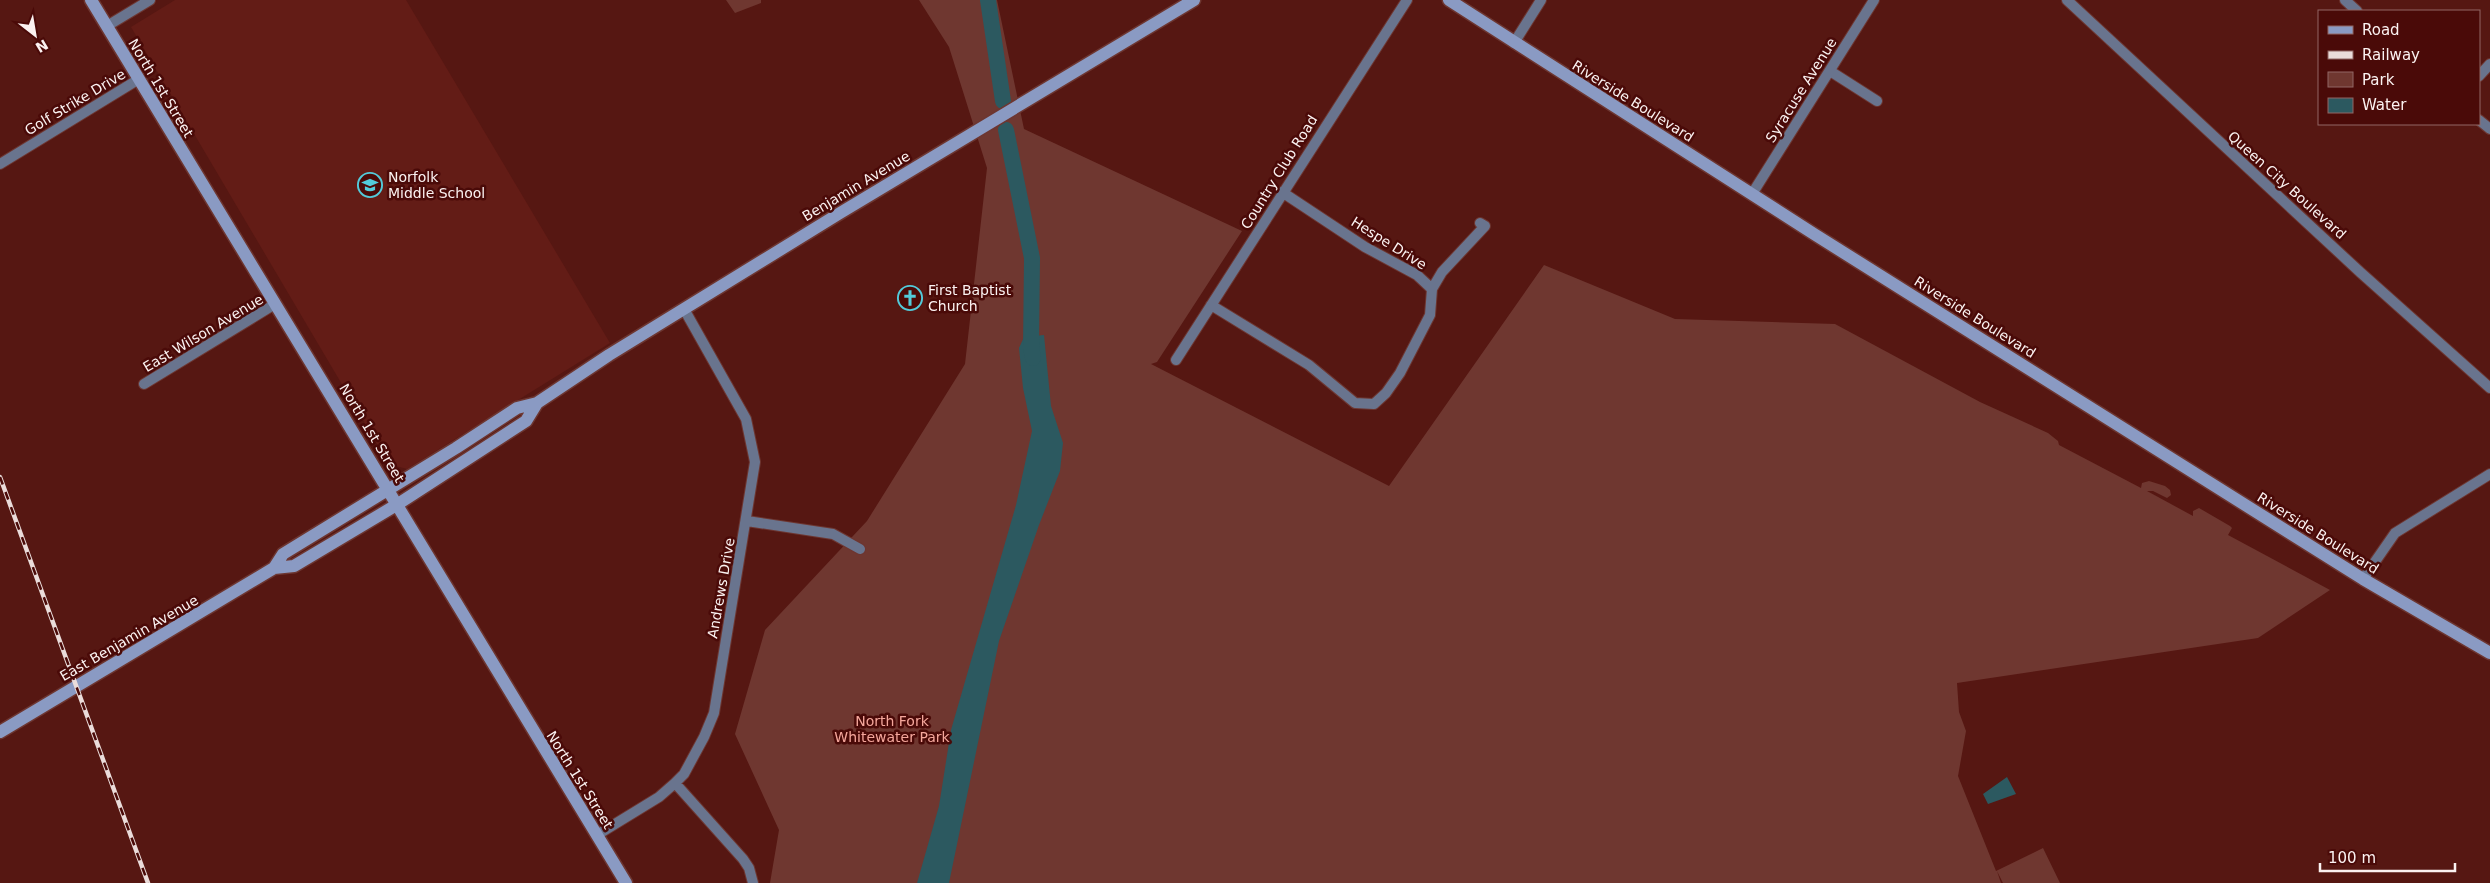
<svg xmlns="http://www.w3.org/2000/svg" width="2490" height="883" font-family="'DejaVu Sans',sans-serif">
	<rect width="100%" height="100%" fill="#561712"/>
	<!-- built -->
	<path fill="#631c16" d="M175,0h231l204,343 -203,126 -18,-5 -258,-437z"/>
	<!-- green -->
	<path fill="#6f3730" d="M726,0h35v3l-26,10z
		M919,0h78l27,129 218,102 -85,131 -6,2 238,122 155,-221 131,54 160,5 145,78 68,31 10,8 1,4 82,43 1,-5 7,-2 16,5 5,4 1,5 -4,3 -14,-7h-6l46,25v-5l6,-3 31,18 2,2 -4,7 102,55 -72,48 -301,45 2,29 7,19 -8,45 38,95 47,-23 17,35h-57l-6,-12 4,12h-1231l9,-53 -44,-96 30,-104 102,-109 98,-157 22,-196 -38,-121z"/>
	<!-- water -->
	<path fill="#2c5960" d="M1044,335l7,71 12,37 -3,28 -21,54 -40,116 -50,242h-32l22,-77 12,-76 65,-225 16,-74 -9,-43 -4,-40 5,-11z
		M2007,777l9,17 -28,10 -5,-10z"/>
	<g fill="none" stroke-linecap="round" stroke-linejoin="round">
		<!-- river -->
		<path stroke="#2c5960" stroke-width="16" d="M988,0l15,101
			M1006,130l26,128 -1,89 2,11"/>
		<defs>
			<path id="street" d="M2067,0l293,272 130,116
				M2345,0l12,11
				M107,26l43,-26
				M1514,43l27,-43
				M1830,71l47,30
				M2479,76l11,-12
				M2479,120l11,9
				M0,164l139,-85
				M1282,192l83,55 52,28 15,14
				M1752,194l122,-194
				M1211,305l98,60 46,38 19,1 12,-11 14,-20 30,-58 2,-26 10,-17 43,-46 -5,-3
				M1176,360l231,-360
				M144,384l131,-80
				M747,521l86,13 27,15
				M2363,579l32,-46 95,-59
				M675,783l68,76 6,9 4,15
				M597,835l62,-38 16,-14 9,-9 20,-37 10,-24 41,-251 -9,-43 -62,-110"/>
			<path id="secondary" d="M91,0l535,883
				M1449,0l365,234 549,345 127,74
				M274,568l9,-14 173,-106 61,-40 20,-5 72,-48 231,-142 354,-213
				M0,732l274,-164 20,-2 104,-62 128,-83 11,-18"/>
		</defs>
		<!-- street casing -->
		<use href="#street" stroke="#6d3631" stroke-width="12"/>
		<!-- secondary casing -->
		<use href="#secondary" stroke="#6d3631" stroke-width="15"/>
		<!-- street -->
		<use href="#street" stroke="#69748e" stroke-width="10"/>
		<!-- secondary -->
		<use href="#secondary" stroke="#8a9ac3" stroke-width="12"/>
		<defs>
			<path id="rail" d="M0,477l148,406"/>
		</defs>
		<!-- rail casing -->
		<use href="#rail" stroke="#eadcda" stroke-width="4.5"/>
		<!-- rail -->
		<use href="#rail" stroke="#4a0a08" stroke-width="2.5" stroke-dasharray="8" stroke-linecap="butt"/>
	</g>
	<!-- icons -->
	<defs>
		<symbol id="school-ring" viewBox="-11 -11 22 22"><circle r="9.5" fill="#4a0a08" stroke="#53cbdb" stroke-width="1.5"/><path d="M0-5L7-2L0 1L-7-2ZM-4 1L0 2.5L4 1V4Q0 6-4 4Z" fill="#53cbdb"/></symbol>
		<symbol id="church-ring" viewBox="-11 -11 22 22"><circle r="9.5" fill="#4a0a08" stroke="#53cbdb" stroke-width="1.5"/><path d="M-1.2-6h2.4v3.5h3.3v2.4h-3.3V6h-2.4V-.1h-3.3v-2.4h3.3Z" fill="#53cbdb"/></symbol>
	</defs>
	<g fill-rule="evenodd">
		<use href="#school-ring" x="356" y="171" width="28" height="28"/>
		<use href="#church-ring" x="896" y="284" width="28" height="28"/>
	</g>
	<g text-anchor="middle" dominant-baseline="central" stroke-width="5" stroke-linejoin="round" paint-order="stroke">
		<!-- street labels -->
		<g font-size="14" fill="#fbf2f1" stroke="#4a0a08">
			<text transform="translate(161 88) rotate(59)">North 1st Street</text>
			<text transform="translate(1801 90) rotate(-58)">Syracuse Avenue</text>
			<text transform="translate(1633 101) rotate(32)">Riverside Boulevard</text>
			<text transform="translate(75 102) rotate(-31)">Golf Strike Drive</text>
			<text transform="translate(1279 172) rotate(-58)">Country Club Road</text>
			<text transform="translate(2287 185) rotate(42)">Queen City Boulevard</text>
			<text transform="translate(856 186) rotate(-31)">Benjamin Avenue</text>
			<text transform="translate(1389 243) rotate(32)">Hespe Drive</text>
			<text transform="translate(1975 317) rotate(32)">Riverside Boulevard</text>
			<text transform="translate(203 333) rotate(-31)">East Wilson Avenue</text>
			<text transform="translate(372 433) rotate(59)">North 1st Street</text>
			<text transform="translate(2318 533) rotate(32)">Riverside Boulevard</text>
			<text transform="translate(721 588) rotate(-80)">Andrews Drive</text>
			<text transform="translate(129 638) rotate(-30)">East Benjamin Avenue</text>
			<text transform="translate(580 780) rotate(58)">North 1st Street</text>
		</g>
		<!-- poi labels -->
		<g font-size="14" fill="#fbf2f1" stroke="#4a0a08" text-anchor="start">
			<text x="388" y="177">Norfolk<tspan x="388" dy="16">Middle School</tspan></text>
			<text x="928" y="290">First Baptist<tspan x="928" dy="16">Church</tspan></text>
		</g>
		<!-- park labels -->
		<g font-size="14" fill="#f5a79c" stroke="#4a0a08">
			<text x="892" y="721">North Fork<tspan x="892" dy="16">Whitewater Park</tspan></text>
		</g>
	</g>
	<!-- legend -->
	<rect x="2318" y="10" width="162" height="115" fill="#4a0a08" stroke="#916765"/>
	<rect x="2328" y="26" width="25" height="8" fill="#8a9ac3" stroke="#916765"/>
	<text x="2362" y="35" font-size="15" fill="#fbf2f1">Road</text>
	<rect x="2328" y="51" width="25" height="8" fill="#eadcda" stroke="#916765"/>
	<text x="2362" y="60" font-size="15" fill="#fbf2f1">Railway</text>
	<rect x="2328" y="72" width="25" height="15" fill="#6f3730" stroke="#916765"/>
	<text x="2362" y="85" font-size="15" fill="#fbf2f1">Park</text>
	<rect x="2328" y="98" width="25" height="15" fill="#2c5960" stroke="#916765"/>
	<text x="2362" y="110" font-size="15" fill="#fbf2f1">Water</text>
	<!-- north arrow -->
	<g transform="translate(35 35) rotate(149)" stroke="#4a0a08" stroke-width="4" paint-order="stroke">
	<path d="M0-4L9 19L0 12L-9 19Z" fill="#fbf2f1"/>
	<text y="-8" font-size="14" font-weight="bold" text-anchor="middle" fill="#fbf2f1">N</text>
	</g>
	<!-- scale -->
	<path d="M2320 863v8h135v-8" fill="none" stroke="#fbf2f1" stroke-width="2.5"/>
	<text x="2328" y="863" font-size="15" fill="#fbf2f1" stroke="#4a0a08" stroke-width="4" paint-order="stroke">100 m</text>
</svg>
